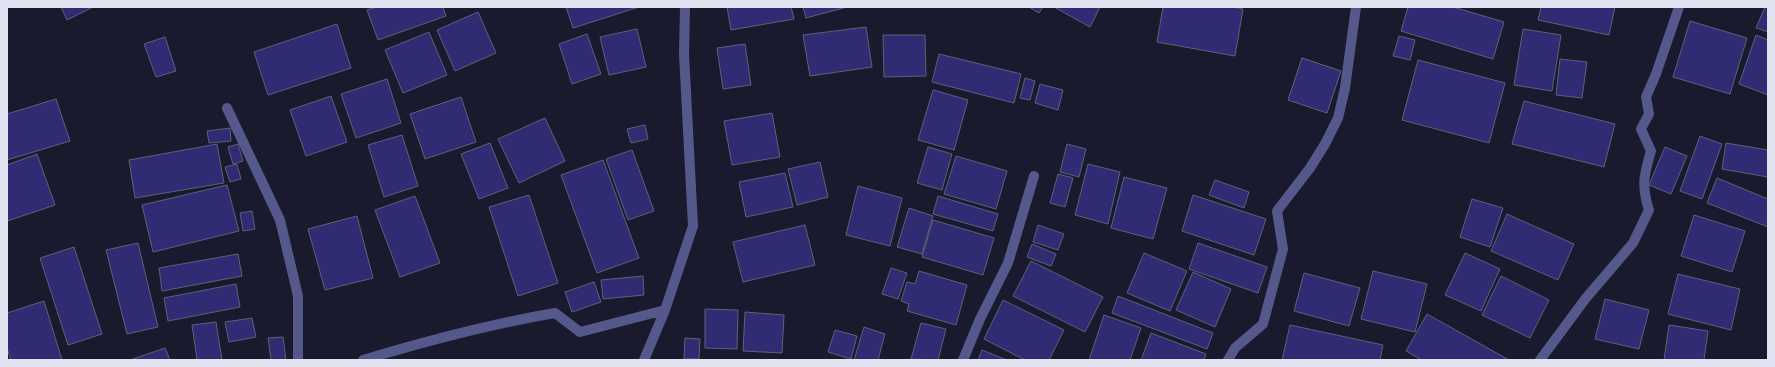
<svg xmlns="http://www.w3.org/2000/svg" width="1775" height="367" font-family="'DM Sans',sans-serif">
	<rect width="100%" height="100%" fill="#191a2d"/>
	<!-- building -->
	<path fill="#302c74" stroke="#5e6077" d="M61,7h32l-26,13z
		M376,7h67l3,9 -68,24 -11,-30z
		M566,7h73l-66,21z
		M727,7h64l3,12 -63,11z
		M803,7h44l-41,11z
		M1029,7h14l-4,6z
		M1054,7h46l-10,20z
		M1163,7h70l10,2 -8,47 -78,-14z
		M1408,7h45l51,15 -11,37 -92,-28z
		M1541,7h74l-6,28 -71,-15z
		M1765,7h3v25l-12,-4z
		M478,12l18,41 -41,18 -18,-41z
		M1690,21l57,17 -17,56 -57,-17z
		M337,24l14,44 -83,27 -14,-43z
		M866,27l6,40 -62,9 -7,-41z
		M637,29l9,38 -37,8 -9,-38z
		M1523,29l38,6 -9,56 -38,-6z
		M429,32l18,43 -44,18 -18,-43z
		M587,34l14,40 -29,10 -13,-40z
		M883,35h42l1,41 -42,1z
		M1756,35l12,5v55l-29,-11z
		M1399,36l16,4 -5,20 -17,-4z
		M165,37l11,34 -20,6 -12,-33z
		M745,44l6,41 -28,4 -6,-41z
		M939,54l82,20 -7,29 -82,-21z
		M1302,58l39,13 -14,42 -39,-13z
		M1560,59l27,3 -5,36 -26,-3z
		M1418,60l87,23 -16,60 -87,-23z
		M1025,78l10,3 -5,19 -10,-2z
		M387,79l14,44 -45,15 -15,-44z
		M1040,84l23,6 -5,20 -23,-7z
		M933,90l35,10 -14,50 -36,-10z
		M331,96l16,46 -41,14 -16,-46z
		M461,97l15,45 -51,17 -15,-45z
		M56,99l14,42 -63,19v-46z
		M1524,101l91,23 -11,43 -92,-23z
		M772,113l8,44 -48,8 -8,-44z
		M545,118l20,43 -46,22 -21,-44z
		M645,125l3,14 -17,4 -4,-14z
		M230,128l1,13 -22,2 -2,-12z
		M402,135l16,51 -34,11 -16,-52z
		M1700,136l22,8 -20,55 -22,-8z
		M490,143l18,45 -29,11 -18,-45z
		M1726,143l42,7v27l-46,-8z
		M217,144l7,39 -89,15 -6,-38z
		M238,144l5,17 -10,3 -5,-17z
		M1067,144l19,5 -7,28 -19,-5z
		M928,147l24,7 -10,36 -25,-7z
		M1665,147l22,9 -16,38 -22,-9z
		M632,150l22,61 -26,9 -22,-61z
		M37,154l18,51 -48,16v-56z
		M956,156l51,15 -11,38 -52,-15z
		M603,160l36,98 -42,15 -36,-98z
		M820,162l8,35 -31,8 -9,-36z
		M237,164l4,15 -11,3 -5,-15z
		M1088,164l32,8 -12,52 -33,-9z
		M785,173l8,34 -47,10 -7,-35z
		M1058,174l15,4 -8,29 -15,-4z
		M1124,177l43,11 -14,51 -42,-11z
		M1717,178l51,21v28l-61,-24z
		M1215,180l34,12 -5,16 -35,-13z
		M227,185l12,46 -86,21 -11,-47z
		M858,186l44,12 -12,48 -44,-11z
		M529,195l29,88 -40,13 -29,-89z
		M1193,195l73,24 -12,36 -72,-24z
		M415,196l25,67 -40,14 -25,-67z
		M938,196l60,18 -5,17 -60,-17z
		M1472,199l31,9 -13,39 -30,-10z
		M909,208l24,8 -11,38 -25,-7z
		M252,211l3,18 -12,2 -3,-18z
		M1507,214l67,30 -16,36 -67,-29z
		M1694,215l51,16 -13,41 -51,-16z
		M357,216l16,62 -48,12 -17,-61z
		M933,220l61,18 -11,37 -61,-18z
		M805,225l10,40 -72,17 -10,-40z
		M1038,225l26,9 -6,16 -25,-8z
		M138,243l20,84 -31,7 -21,-84z
		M1198,243l69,24 -9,26 -69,-24z
		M1032,244l24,10 -5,12 -24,-9z
		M74,247l28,87 -34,11 -28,-87z
		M1144,253l43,18 -17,40 -43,-18z
		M1465,253l35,16 -19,42 -36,-16z
		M238,254l4,22 -80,15 -3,-23z
		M1031,261l72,36 -18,35 -72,-36z
		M891,268l16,5 -9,26 -16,-5z
		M919,271l48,14 -11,40 -49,-14 2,-7 -8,-3 6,-19 8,2z
		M1373,271l54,13 -12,48 -54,-13z
		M1193,272l38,17 -16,38 -39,-17z
		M1304,273l56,15 -11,38 -55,-15z
		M1678,274l62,15 -9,41 -63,-16z
		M643,276l1,19 -41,4 -2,-19z
		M1501,276l48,24 -19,38 -48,-23z
		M594,282l7,20 -29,10 -7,-20z
		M236,284l4,23 -72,14 -4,-23z
		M1118,296l95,37 -6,16 -95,-36z
		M1605,299l44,11 -10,39 -44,-10z
		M1003,300l61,30 -15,30h-24l-41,-21z
		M44,301l18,59h-51l-4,-12v-35z
		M705,309l33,1 -1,39 -32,-1z
		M745,312l39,3 -2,38 -39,-2z
		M1427,314l82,46h-87l-16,-9z
		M1104,315l37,13 -11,32h-41z
		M252,318l4,19 -27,5 -4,-20z
		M216,322l6,38h-25l-5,-35z
		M921,323l25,6 -8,31 -27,-1z
		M1290,325l93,20 -3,15h-98z
		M1669,325l39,6 -4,29h-40z
		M864,327l21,7 -7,26h-24z
		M835,330l22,6 -6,23 -23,-7z
		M1151,333l55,21 -2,6h-63z
		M283,337l3,23h-15l-3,-22z
		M685,338l15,1 -1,20h-15z
		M165,348l5,12h-40z
		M982,350l25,10h-29z"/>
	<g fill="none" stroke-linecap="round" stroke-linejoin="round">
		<!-- minor -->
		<path stroke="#54588a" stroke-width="10" d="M227,108l53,112 18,76v64
			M363,360c63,-19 127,-36 192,-47l25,19 85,-22
			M644,360l21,-50 28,-84 -9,-172 1,-47
			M963,360l17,-41 28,-56 26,-87
			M1228,360l7,-12 28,-24 20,-75 -6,-38 33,-43 15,-24 13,-26 7,-30 11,-81
			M1540,360l46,-62 47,-55 16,-33c-8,-25 -5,-35 2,-59l-10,-22 8,-15 -3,-17 10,-23 23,-67"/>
	</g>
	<!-- border -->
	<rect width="1775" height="367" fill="none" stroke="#e1e3f1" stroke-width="16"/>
</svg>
